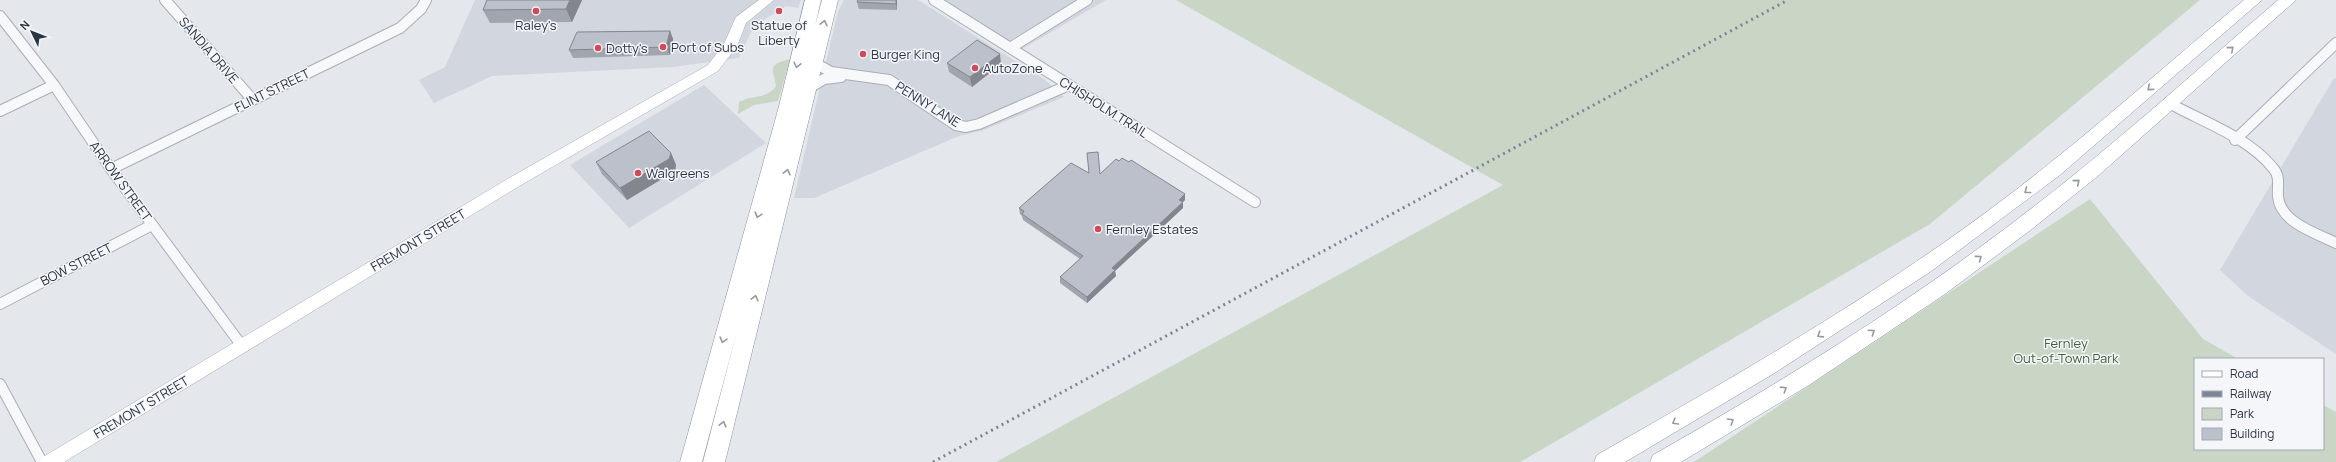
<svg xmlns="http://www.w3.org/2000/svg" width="2336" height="462" font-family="Manrope,sans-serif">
	<rect width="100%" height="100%" fill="#e4e7ec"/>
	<!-- built -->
	<path fill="#d2d6de" d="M475,0h326l-3,8 -12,-2 -21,13 -14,13 -12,26 -66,9 -181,9 -58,27 -15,-23 26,-13z
		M844,0h74l126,79 20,18 -80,33 -25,6 -145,62h-20l44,-187z
		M943,0h163l-84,49z
		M2334,78l2,1v275l-88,-58 -28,-26z
		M704,85l62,58 -137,85 -59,-63z"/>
	<!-- green -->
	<path fill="#c9d6c5" d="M1176,0h1024l-270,224 -410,238h-524l507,-277z
		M790,59l-12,42 -24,4 -16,9 1,-12c12,-7 29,-3 37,-16 -2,-16 -11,-21 14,-27z
		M2090,199l113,140 35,20h-43v90h128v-44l13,7v50h-642z"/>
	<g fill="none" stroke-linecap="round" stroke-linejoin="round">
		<defs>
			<path id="street" d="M165,0l87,99
				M934,0l321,202
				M0,16l54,69 57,84 131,177
				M1010,48l77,-48
				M815,63l16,9 58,8 67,45 10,2 13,-3 90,-39
				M809,88l15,-9 17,-2
				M2169,103c34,19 79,34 104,65 8,9 4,19 5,29 3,26 38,36 58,46
				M0,111l54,-26
				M2235,140l101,-97
				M111,169l289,-141 21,-19 5,-9
				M0,304l152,-79
				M0,384l42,78"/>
			<path id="secondary" d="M759,0h15l-28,23 -9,23 -19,25 -197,114 -457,277h-24l3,-5 468,-280 197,-112 16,-21 12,-27z"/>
			<path id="highway" d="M805,0h16l-6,26 7,-26h16l-113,462h-22l34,-131 -35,131h-22l98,-352z
				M2244,0h18l-202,175 -130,97 -157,102 -148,88h-31l3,-7c144,-82 289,-165 420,-266 78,-60 151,-126 227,-189z
				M2278,0h18l-197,175 -67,54 -87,65 -136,91 -128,77h-31l3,-7c127,-72 250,-148 366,-237 90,-68 173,-144 259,-218z"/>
		</defs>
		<!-- street casing -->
		<use href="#street" stroke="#a9aeb7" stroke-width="12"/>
		<!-- secondary casing -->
		<use href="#secondary" stroke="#a9aeb7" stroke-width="1"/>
		<!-- highway casing -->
		<use href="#highway" stroke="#8b94a3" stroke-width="1"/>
		<!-- street -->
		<use href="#street" stroke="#f7f8fa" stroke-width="10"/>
		<!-- secondary -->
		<use href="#secondary" fill="#fff" fill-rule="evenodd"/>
		<!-- highway -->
		<use href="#highway" fill="#fff" fill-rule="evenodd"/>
		<!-- rail -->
		<path stroke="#7d8696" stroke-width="3" stroke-dasharray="2 4" stroke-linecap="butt" d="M933,462l855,-462"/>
	</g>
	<!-- wall -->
	<path fill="#a1a5ae" d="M582,0l-10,22 -82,1 -7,-13z
		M857,2h40v8l-38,-1z
		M670,31l3,8 -3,16 -97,3 -4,-8z
		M947,63l54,1 -29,23 -23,-15z
		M671,153l5,12 -1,6 -48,29 -25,-26 -6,-12z
		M1089,173l11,1 85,20v6l-2,2v6l-68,63 1,5 -29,27 -27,-20v-6l20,-18 -57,-39 -1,-4 -2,-2 -1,-6z"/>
	<!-- shaded-wall -->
	<path fill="#83868d" d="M570,0h12l-10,22 -6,-13z
		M896,0h1v10l-1,-6z
		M670,31l3,8 -3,16 -4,-8z
		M1000,54l1,10 -29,23 -2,-10z
		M671,153l5,12 -1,6 -48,29 -7,-12z
		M1185,194v6l-6,6v-6z
		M1183,202v6l-68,63 1,5 -29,27v-6l25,-29z"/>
	<!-- building -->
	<path fill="#bbc0ca" stroke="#83868d" d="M487,0h83l-4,9 -83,1z
		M858,0h38v4l-39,-2z
		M670,31l-4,16 -97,3 8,-18z
		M977,40l23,14 -30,23 -23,-14z
		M649,131l22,22 -2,6 -49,29 -24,-26z
		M1098,152l2,22 16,-15 3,2 3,-3 7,4 2,-2 54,34 -6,6 4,2 -71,66 3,2 -28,27 -27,-20 23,-21 -61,-42 2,-3 -5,-3 52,-45 18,10 -2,-20z"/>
	<!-- one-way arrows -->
	<defs><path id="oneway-chevron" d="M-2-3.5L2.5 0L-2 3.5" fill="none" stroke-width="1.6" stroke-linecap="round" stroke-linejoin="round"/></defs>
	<g stroke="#959aa2">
		<use href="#oneway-chevron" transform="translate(824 23) rotate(-77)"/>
		<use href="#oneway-chevron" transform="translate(2231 49) rotate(-41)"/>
		<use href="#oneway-chevron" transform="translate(797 65) rotate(103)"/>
		<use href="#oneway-chevron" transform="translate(2150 88) rotate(140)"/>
		<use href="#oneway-chevron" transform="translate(787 172) rotate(-76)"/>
		<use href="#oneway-chevron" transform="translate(2077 182) rotate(-40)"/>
		<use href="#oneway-chevron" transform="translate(2027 191) rotate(142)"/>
		<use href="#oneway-chevron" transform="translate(758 215) rotate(106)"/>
		<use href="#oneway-chevron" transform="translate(1979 258) rotate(-36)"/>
		<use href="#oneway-chevron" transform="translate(755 298) rotate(-76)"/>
		<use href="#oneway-chevron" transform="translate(1872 332) rotate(-34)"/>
		<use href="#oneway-chevron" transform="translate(1820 335) rotate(148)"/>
		<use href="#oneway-chevron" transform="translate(723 340) rotate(106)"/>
		<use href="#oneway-chevron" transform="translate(1784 389) rotate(-32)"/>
		<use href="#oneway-chevron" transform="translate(1731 421) rotate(-31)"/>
		<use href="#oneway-chevron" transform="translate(1675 422) rotate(150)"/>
		<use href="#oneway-chevron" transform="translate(723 424) rotate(-76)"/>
	</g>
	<!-- markers -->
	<g fill="#d1495b" stroke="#f4f6f9" stroke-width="1.5">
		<circle cx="536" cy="11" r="4"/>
		<circle cx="779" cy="11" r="4"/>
		<circle cx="663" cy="47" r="4"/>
		<circle cx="598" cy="48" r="4"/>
		<circle cx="863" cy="54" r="4"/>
		<circle cx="975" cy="68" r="4"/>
		<circle cx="638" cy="173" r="4"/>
		<circle cx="1098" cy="229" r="4"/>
	</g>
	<g text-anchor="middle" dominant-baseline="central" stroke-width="3" stroke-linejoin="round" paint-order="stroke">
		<!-- poi labels -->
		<g font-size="13" fill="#2b3445" stroke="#f4f6f9" text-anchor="start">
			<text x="536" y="25" text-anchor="middle">Raley's</text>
			<text x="779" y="25" text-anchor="middle">Statue of<tspan x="779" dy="15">Liberty</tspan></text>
			<text x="671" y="47">Port of Subs</text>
			<text x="606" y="48">Dotty's</text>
			<text x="871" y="54">Burger King</text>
			<text x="983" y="68">AutoZone</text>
			<text x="646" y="173">Walgreens</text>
			<text x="1106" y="229">Fernley Estates</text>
		</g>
		<!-- street labels -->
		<g font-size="13" fill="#2b3445" stroke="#f4f6f9">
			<text transform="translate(209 50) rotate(49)">SANDIA DRIVE</text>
			<text transform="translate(272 90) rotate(-26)">FLINT STREET</text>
			<text transform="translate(928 104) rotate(32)">PENNY LANE</text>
			<text transform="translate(1104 107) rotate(32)">CHISHOLM TRAIL</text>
			<text transform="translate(121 181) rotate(54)">ARROW STREET</text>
			<text transform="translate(418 240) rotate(-31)">FREMONT STREET</text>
			<text transform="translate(76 264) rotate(-27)">BOW STREET</text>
			<text transform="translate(141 407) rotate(-31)">FREMONT STREET</text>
		</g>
		<!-- park labels -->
		<g font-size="13" fill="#3f6138" stroke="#f4f6f9">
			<text x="2066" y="343">Fernley<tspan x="2066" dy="15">Out-of-Town Park</tspan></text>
		</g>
	</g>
	<!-- legend -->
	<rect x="2194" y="358" width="130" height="92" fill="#f4f6f9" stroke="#a4a8b1"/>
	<rect x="2202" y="371" width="20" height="6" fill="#ffffff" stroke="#a4a8b1"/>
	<text x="2230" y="378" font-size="12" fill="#2b3445">Road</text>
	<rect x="2202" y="391" width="20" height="6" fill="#7d8696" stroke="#a4a8b1"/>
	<text x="2230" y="398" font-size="12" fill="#2b3445">Railway</text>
	<rect x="2202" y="408" width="20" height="12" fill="#c9d6c5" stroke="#a4a8b1"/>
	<text x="2230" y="418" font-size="12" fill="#2b3445">Park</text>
	<rect x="2202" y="428" width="20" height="12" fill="#bbc0ca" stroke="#a4a8b1"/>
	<text x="2230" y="438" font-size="12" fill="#2b3445">Building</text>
	<!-- north arrow -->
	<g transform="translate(32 32) rotate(313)" stroke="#f4f6f9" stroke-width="3" paint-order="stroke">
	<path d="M0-3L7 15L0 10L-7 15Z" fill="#2b3445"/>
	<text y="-6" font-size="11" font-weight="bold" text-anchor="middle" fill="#2b3445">N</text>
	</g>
</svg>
